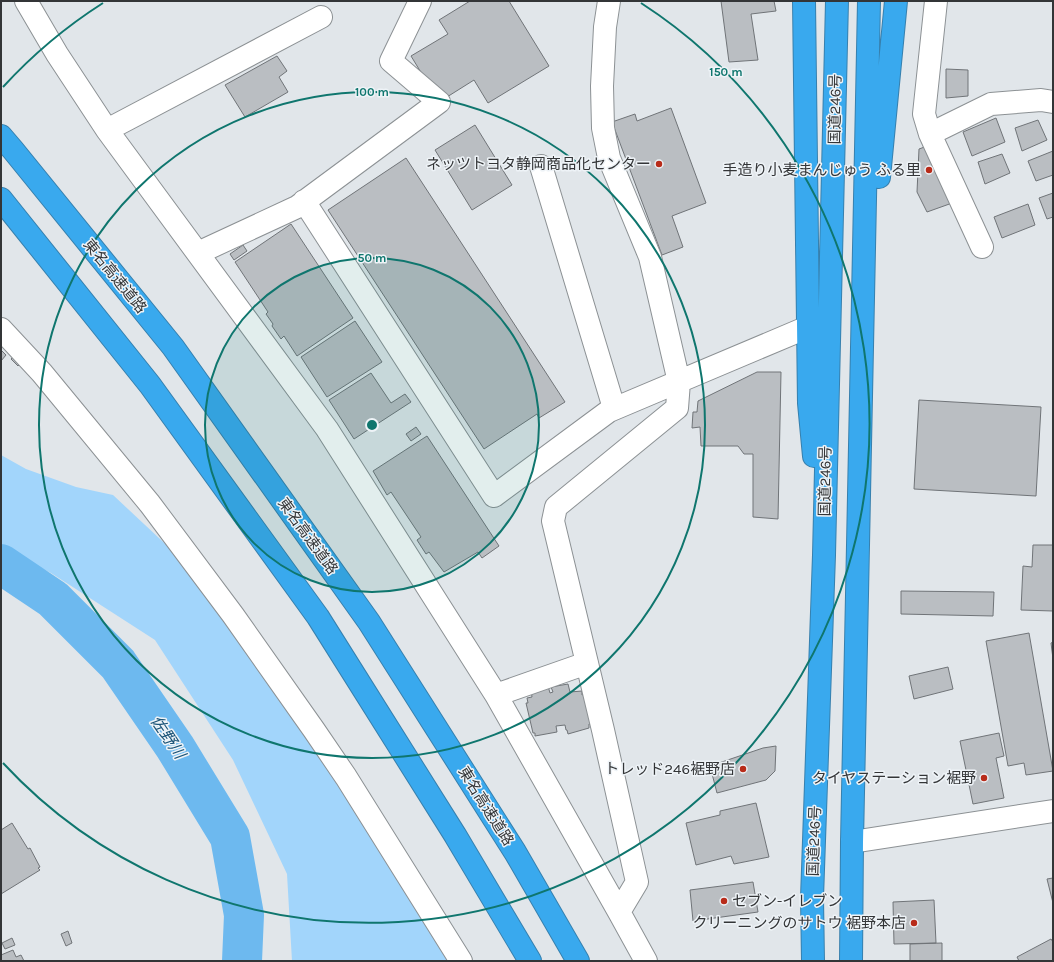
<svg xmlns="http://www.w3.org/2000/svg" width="1054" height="962" font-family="Karla,'Noto Sans JP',sans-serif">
	<rect width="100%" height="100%" fill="#e1e6ea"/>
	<!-- green -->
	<path fill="#a2d5fb" d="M1,455l25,14 50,18 37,8 78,73 52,74 212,319h-163l-5,-87 -54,-114 -78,-120 -104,-67 -50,-26z"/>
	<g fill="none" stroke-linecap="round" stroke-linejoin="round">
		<!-- river -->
		<path stroke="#6db9ef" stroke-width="40" d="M1,564l52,35 65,65 57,83 55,90 14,78 -2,46"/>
	</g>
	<!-- building -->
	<path fill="#babec2" stroke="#707478" d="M470,1h39l40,65 -61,37 -14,-23 -35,22 -28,-46 37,-22 -9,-14z
		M721,1h53l2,10 -25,3 7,46 -29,2z
		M277,56l10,15 -8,6 9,15 -43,25 -20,-32z
		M946,69l22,1v26l-22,2z
		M671,108l35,95 -34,13 11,31 -21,8 -50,-133 23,-8 2,7z
		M996,118l9,24 -33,14 -9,-24z
		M1038,120l9,20 -25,11 -7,-23z
		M475,125l37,60 -40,25 -37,-60z
		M930,145l25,57 -28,10 -10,-20 2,-43z
		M1053,151v24l-17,6 -8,-20z
		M1002,154l8,19 -25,11 -7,-22z
		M406,158l159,244 -26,16 -2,-4 -53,35 -156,-239z
		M1053,193v24l-6,2 -8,-21z
		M1028,204l7,21 -33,13 -8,-21z
		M291,224l62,94 -56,38 -13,-20 -3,3 -9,-13 1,-2 -7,-10 2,-2 -33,-50z
		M243,245l4,6 -13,9 -4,-6z
		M355,321l27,41 -55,35 -26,-40z
		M1,350l5,5 -5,6z
		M14,356l7,7 -3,3 -7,-7z
		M757,372h24l-3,147 -25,-2v-63h-9l-6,-8h-37l-1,-19 -8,1 1,-16h4l1,-11z
		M371,373l20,30 14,-9 6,8 -57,37 -25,-39z
		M919,400l122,7 -5,89 -122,-7z
		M416,427l5,7 -10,7 -5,-7z
		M427,436l72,110 -17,12 -4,-6 -34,20 -15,-20 -3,2 -9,-14 4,-3 -30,-45 -4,3 -14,-24z
		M1033,545h20v66l-32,-1 2,-44 9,1z
		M901,591l93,1 -1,24 -92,-2z
		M1029,633l24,138 -27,4 -2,-12 -16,3 -22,-125z
		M1053,642v17l-2,-16z
		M948,667l5,22 -39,10 -5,-23z
		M568,684l2,8 12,-1v4l2,-1 7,30h-2v4l-21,6 -1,-4h-1l-1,-5 -9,1 1,6 -22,4v-3h-2l-7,-30h2l-1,-5 5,-1 -1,-7 17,-4 2,7 3,-1 -2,-5z
		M999,733l5,23 -8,2 8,40 -31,6 -13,-63z
		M776,746l-1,25 -9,9 -49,13 -7,-27 53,-18z
		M756,803l13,54 -35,7 -3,-8 -35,9 -10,-42 34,-8v-4z
		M12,823l16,26 2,-1 10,19 -2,1 2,2 -39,24v-64z
		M1053,878v25l-6,-24z
		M753,882l5,30 -65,9 -3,-31z
		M934,900l2,43 -42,1 -1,-42z
		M68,931l4,12 -6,3 -5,-12z
		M12,938l3,7 -10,4 -3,-6z
		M1051,939l2,3v19h-34l-2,-4z
		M942,943v18h-32v-17z
		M13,950l3,7 5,-2 3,6h-23v-7v1z"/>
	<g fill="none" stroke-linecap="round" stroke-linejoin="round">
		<defs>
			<path id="minor" d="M26,1l31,53 50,76 220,299 169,266 123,217 27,49
				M609,1l-4,26 -3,59 1,42 6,30 41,99 29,125 -2,26 -121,99 -3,14 50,209 34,152 -18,30
				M936,1l-12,113 6,20 52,113
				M107,130l214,-113
				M930,134l61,-30 50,-4 12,2
				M541,166l73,242
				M304,201l190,295 115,-85 199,-84
				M198,253l99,-46 142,-105 -48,-41 29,-60
				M1,329l41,44 108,131 83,111 81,115 32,47 115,184
				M496,695l91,-32
				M852,842l201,-31"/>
			<path id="highway" d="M804,1l5,402 5,53
				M1,136l12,14 160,197 196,275 146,230 63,109
				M879,177l17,-176
				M1,199l149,186 168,232 137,218 75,126
				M813,961l-1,-63 12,-343 13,-554
				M851,961l1,-119 17,-841"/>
		</defs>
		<!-- minor casing -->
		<use href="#minor" stroke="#8c9194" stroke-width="24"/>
		<!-- highway casing -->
		<use href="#highway" stroke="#3780ae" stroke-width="24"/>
		<!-- minor -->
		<use href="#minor" stroke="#fff" stroke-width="22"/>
		<!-- highway -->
		<use href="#highway" stroke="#39a9ee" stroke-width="22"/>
	</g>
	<!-- distance rings -->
	<circle cx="372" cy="425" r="167" fill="#0f766e" fill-opacity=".12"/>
	<g fill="none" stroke="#0f766e" stroke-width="2">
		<circle cx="372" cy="425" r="167"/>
		<circle cx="372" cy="425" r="333"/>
		<path d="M3 87A500 500 0 0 1 103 3M641 3A500 500 0 1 1 3 763"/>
	</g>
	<!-- markers -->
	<g fill="#b82b19" stroke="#eef3f7" stroke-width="1.5">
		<circle cx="659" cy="164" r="4"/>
		<circle cx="929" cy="170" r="4"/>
		<circle cx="743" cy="769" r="4"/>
		<circle cx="984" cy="778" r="4"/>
		<circle cx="724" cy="901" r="4"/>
		<circle cx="914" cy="923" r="4"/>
	</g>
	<g text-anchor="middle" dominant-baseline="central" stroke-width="3" stroke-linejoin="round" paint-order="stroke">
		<!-- street labels -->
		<g font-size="15" fill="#333537" stroke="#eef3f7">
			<text transform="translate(835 109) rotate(-89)">国道246号</text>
			<text transform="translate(115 276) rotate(51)">東名高速道路</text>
			<text transform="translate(825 481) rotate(-89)">国道246号</text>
			<text transform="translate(308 536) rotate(54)">東名高速道路</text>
			<text transform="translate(486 806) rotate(58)">東名高速道路</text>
			<text transform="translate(814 841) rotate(-88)">国道246号</text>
		</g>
		<!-- poi labels -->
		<g font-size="15" fill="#333537" stroke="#eef3f7" text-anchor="end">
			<text x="651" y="164">ネッツトヨタ静岡商品化センター</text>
			<text x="921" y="170">手造り小麦まんじゅう ふる里</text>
			<text x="735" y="769">トレッド246裾野店</text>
			<text x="976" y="778">タイヤステーション裾野</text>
			<text x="732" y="901" text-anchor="start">セブン-イレブン</text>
			<text x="906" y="923">クリーニングのサトウ 裾野本店</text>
		</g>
		<!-- water labels -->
		<g font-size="16" font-style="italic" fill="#1a5377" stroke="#eef3f7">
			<text transform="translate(168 737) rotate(56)">佐野川</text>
		</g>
	</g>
	<circle cx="372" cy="425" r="6" fill="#0f766e" stroke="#eef3f7" stroke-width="2"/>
	<g font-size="12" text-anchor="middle" font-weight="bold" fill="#0f766e" stroke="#eef3f7" stroke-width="3" stroke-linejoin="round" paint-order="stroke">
		<text x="726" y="76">150 m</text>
		<text x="372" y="96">100 m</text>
		<text x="372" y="262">50 m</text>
	</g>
	<!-- border -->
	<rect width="1054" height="962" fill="none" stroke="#333537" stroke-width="4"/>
</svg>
